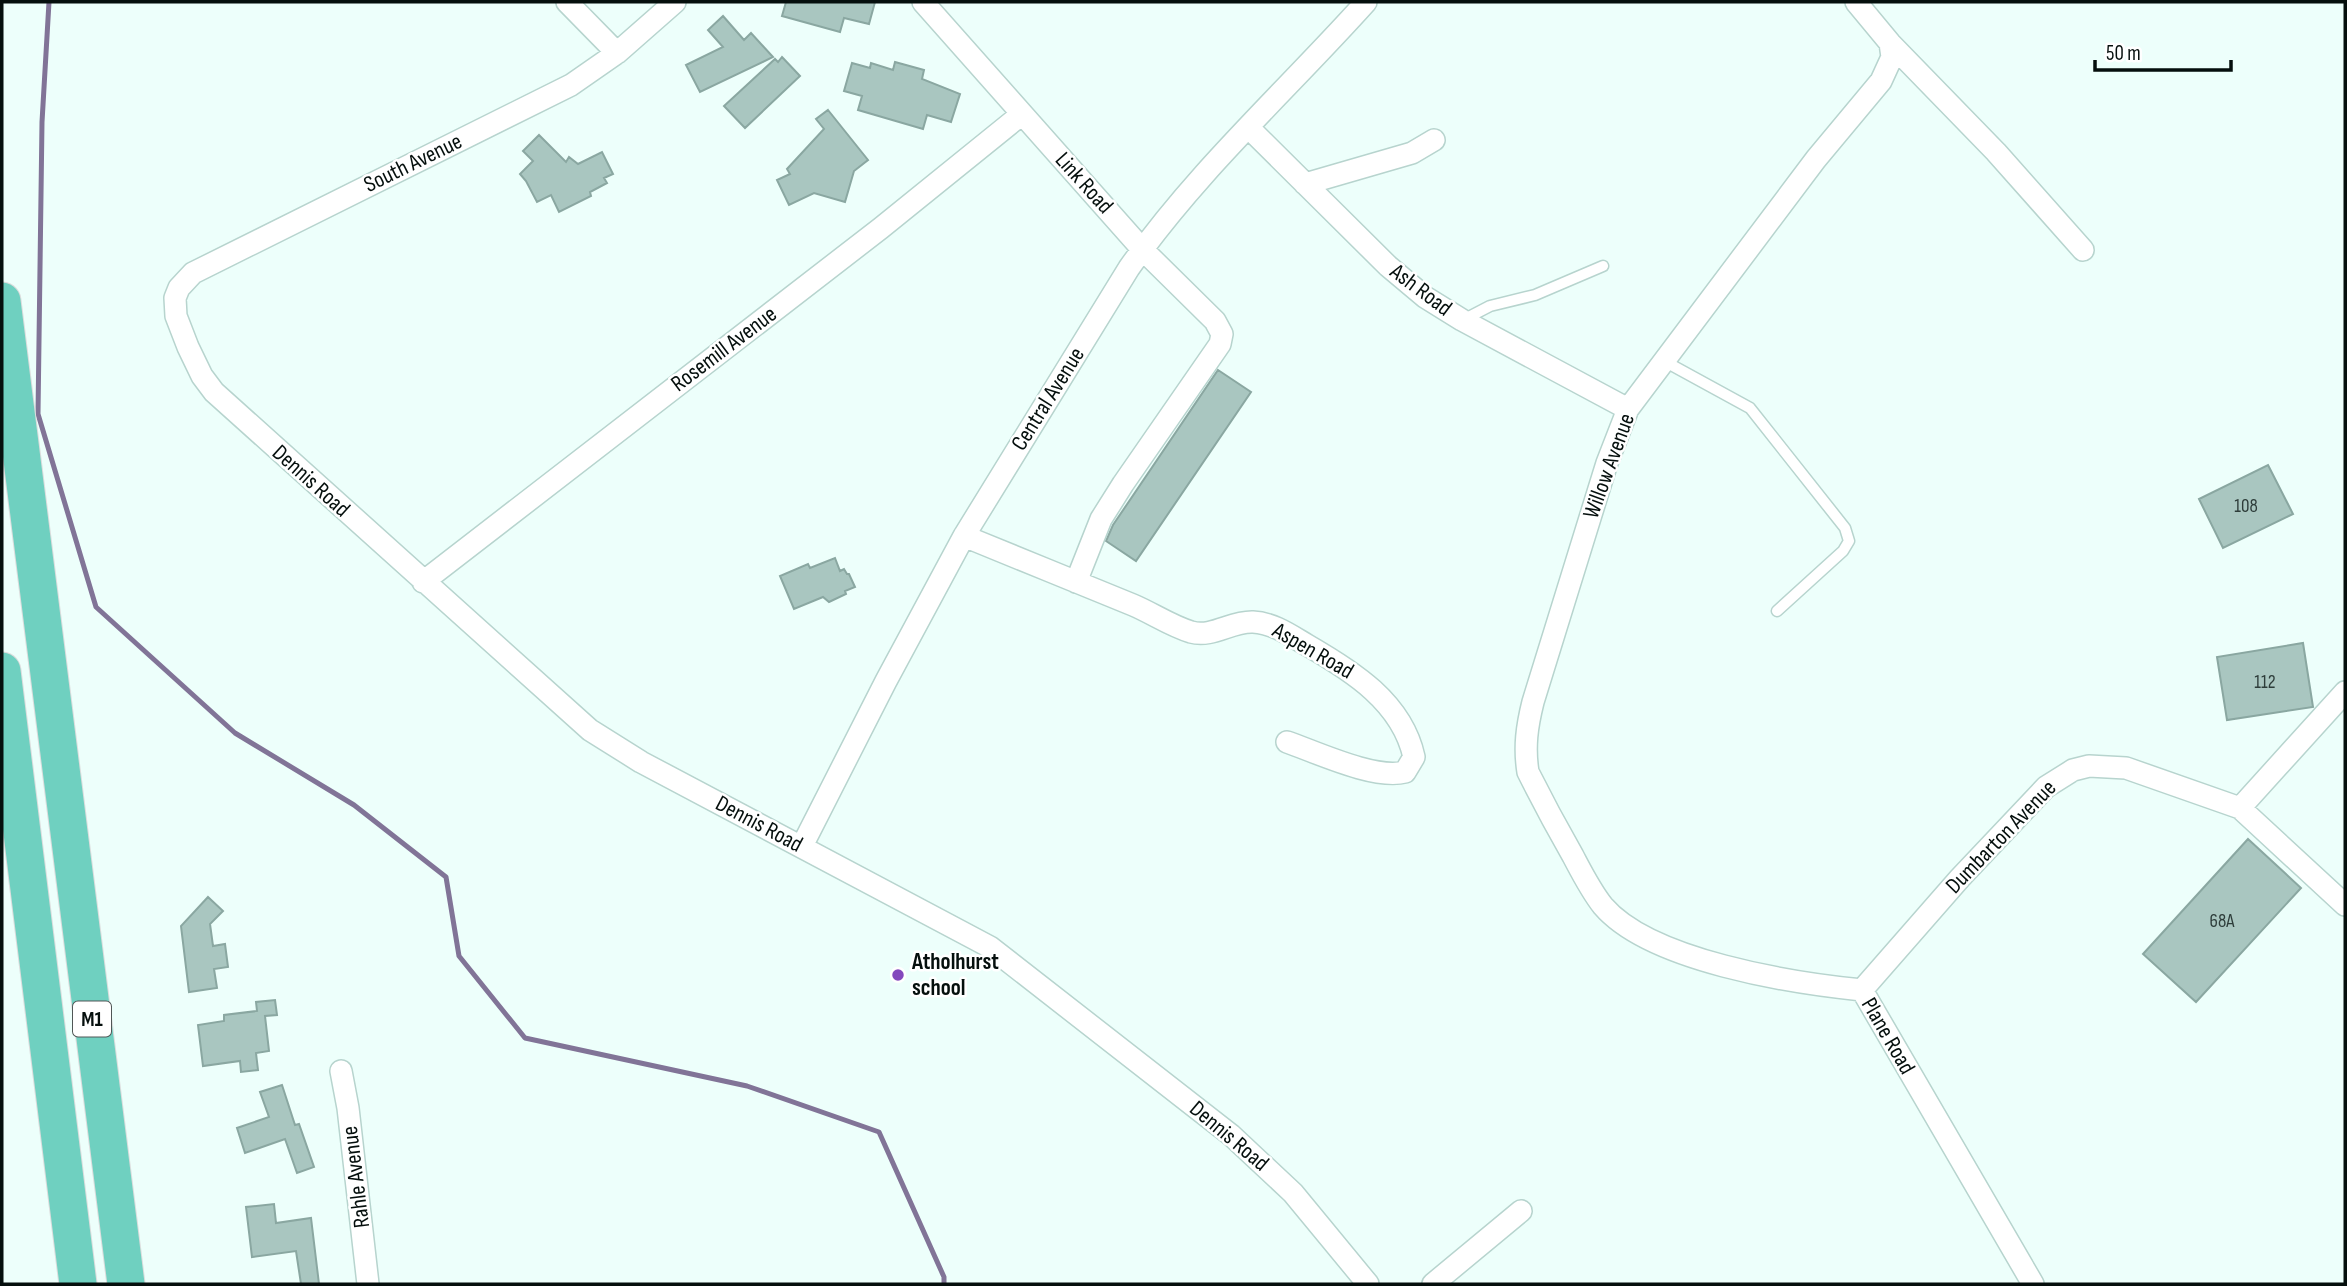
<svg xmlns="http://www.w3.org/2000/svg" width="2347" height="1286" font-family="'Sofia Sans Condensed',sans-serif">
	<rect width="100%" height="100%" fill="#edfffb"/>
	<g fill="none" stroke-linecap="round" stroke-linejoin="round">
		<!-- stream -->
		<path stroke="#817497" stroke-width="5" d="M49,2l-7,120 -4,292 58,193 139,126 119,72 92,72 13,79 66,82 222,48 132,46 65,145v7"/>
	</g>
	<!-- building -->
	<path fill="#a9c6c0" stroke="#8aa7a1" stroke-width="2" d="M786,2h89l-6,22 -25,-6 -4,14 -58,-16z
		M723,16l21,24 7,-7 22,24 -73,35 -14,-27 37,-18 -15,-17z
		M782,57l18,19 -55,52 -21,-22 51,-47 3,3z
		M895,62l29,8 -2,9 38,15 -9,28 -24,-7 -4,14 -65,-19 4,-14 -18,-5 8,-28 18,5 1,-5 22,7z
		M828,110l40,50 -14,11 -9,31 -31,-9 -25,12 -12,-25 13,-6 -3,-5 37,-40 -8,-10z
		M539,135l27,27 3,-5 9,7 24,-12 11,22 -9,4 3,5 -17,9 1,4 -32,16 -8,-17 -14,7 -11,-21 -6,-7 13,-13 -10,-10z
		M1218,370l33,22 -115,169 -30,-20 7,-16z
		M2268,465l25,49 -70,34 -24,-49z
		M835,558l5,13 4,-2 3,5h2l6,13 -10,4 1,3 -17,8 -6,-5 -29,12 -14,-33 28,-12 2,4z
		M2303,643l10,64 -86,13 -10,-63z
		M2248,839l53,49 -105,114 -53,-48z
		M208,897l15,14 -13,13 3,22 12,-2 3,23 -14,2 3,19 -28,4 -8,-66z
		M275,1000l2,15 -12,1 4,35 -13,2 2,17 -17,2 -1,-11 -37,5 -5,-41 26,-4v-6l33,-4 -1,-9z
		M282,1085l13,40 4,-1 15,43 -17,6 -12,-34 -40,14 -8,-25 32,-11 -9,-25z
		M274,1204l2,19 35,-5 8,66h-18l-5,-33 -44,6 -6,-50z"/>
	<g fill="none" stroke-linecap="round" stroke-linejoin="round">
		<defs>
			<path id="lane" d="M1463,320l27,-14 45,-11 68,-29
				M1664,361l86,47 95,120 4,13 -6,10 -66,60"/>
			<path id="street" d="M567,2l50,51
				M675,2l-58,51 -46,32 -378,188 -14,15 -4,10 1,18 12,31 14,29 12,16 376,338 51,32 349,185 241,188 62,58 75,91
				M923,2l219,247 73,72 7,13 -2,10 -97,140 -22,35 -25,63
				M1856,2l34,41 106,109 87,98
				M1890,43l2,14 -11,24 -65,78 -188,250 -21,54 -74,239c-6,24 -9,45 -5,70 14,28 29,56 45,84 9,17 18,35 30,50 47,55 189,77 259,84l171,294
				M1248,127l140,139 37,31 37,23 166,89
				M1305,184l107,-31 22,-13
				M964,536c56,23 113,46 169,69 19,8 38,21 58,27 22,6 40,-11 62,-10 20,1 37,13 54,23 45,26 95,57 107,112l-9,15c-30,8 -89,-20 -118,-30
				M423,582l458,-354 141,-114
				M2240,808l105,-116
				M802,846l84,-165 78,-145 165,-268c68,-97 158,-178 237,-266
				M1862,990l98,-112 86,-91 27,-17 16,-4 37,2 114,40 105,97
				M341,1071l7,37 20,176
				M1433,1284l88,-73"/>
			<path id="highway" d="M2,301l124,983
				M2,671l76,613"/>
		</defs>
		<!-- lane casing -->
		<use href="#lane" stroke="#b7d4ce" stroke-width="13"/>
		<!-- street casing -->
		<use href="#street" stroke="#b7d4ce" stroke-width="24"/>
		<!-- highway casing -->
		<use href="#highway" stroke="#dcdddd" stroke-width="39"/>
		<!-- lane -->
		<use href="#lane" stroke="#fff" stroke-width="10"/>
		<!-- street -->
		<use href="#street" stroke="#fff" stroke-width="21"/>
		<!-- highway -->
		<use href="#highway" stroke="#6fd0c0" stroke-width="37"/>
	</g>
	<!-- markers -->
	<circle fill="#8448bd" stroke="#fff" stroke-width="2.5" cx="898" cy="975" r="7"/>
	<g text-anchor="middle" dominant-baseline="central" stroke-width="5" stroke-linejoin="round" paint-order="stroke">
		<!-- number labels -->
		<g font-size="19" fill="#2e3d3a">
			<text x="2246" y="506">108</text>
			<text x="2265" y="682">112</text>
			<text x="2222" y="921">68A</text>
		</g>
		<!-- shield labels -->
		<rect fill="#fff" stroke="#505756" stroke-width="2" x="73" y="1001.5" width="38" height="35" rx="5"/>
		<g font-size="21" font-weight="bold" fill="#050f0d">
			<text x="92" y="1019">M1</text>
		</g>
		<!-- street labels -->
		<g font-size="23" fill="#050f0d" stroke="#fff">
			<text transform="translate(413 163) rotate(-26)">South Avenue</text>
			<text transform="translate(1084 183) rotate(48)">Link Road</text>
			<text transform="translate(1421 290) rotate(37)">Ash Road</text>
			<text transform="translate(724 349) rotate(-37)">Rosemill Avenue</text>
			<text transform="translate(1048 399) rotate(-58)">Central Avenue</text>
			<text transform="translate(1609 466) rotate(-70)">Willow Avenue</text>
			<text transform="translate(311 481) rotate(42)">Dennis Road</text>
			<text transform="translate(1313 651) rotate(30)">Aspen Road</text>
			<text transform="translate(759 824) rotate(28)">Dennis Road</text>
			<text transform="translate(2001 837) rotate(-46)">Dumbarton Avenue</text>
			<text transform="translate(1888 1036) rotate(60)">Plane Road</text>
			<text transform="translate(1229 1136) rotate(40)">Dennis Road</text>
			<text transform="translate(356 1177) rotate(-97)">Rahle Avenue</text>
		</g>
		<!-- poi labels -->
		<g font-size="23" font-weight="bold" fill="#050f0d" stroke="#fff" text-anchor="start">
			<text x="912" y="962">Atholhurst<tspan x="912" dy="26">school</tspan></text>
		</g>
	</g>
	<!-- border -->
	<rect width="2347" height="1286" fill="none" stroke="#050f0d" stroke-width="7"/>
	<!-- scale -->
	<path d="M2095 60v10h136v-10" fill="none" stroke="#050f0d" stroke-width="3.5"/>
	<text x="2106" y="60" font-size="21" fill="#050f0d" stroke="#ffffff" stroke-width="5" paint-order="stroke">50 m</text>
</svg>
